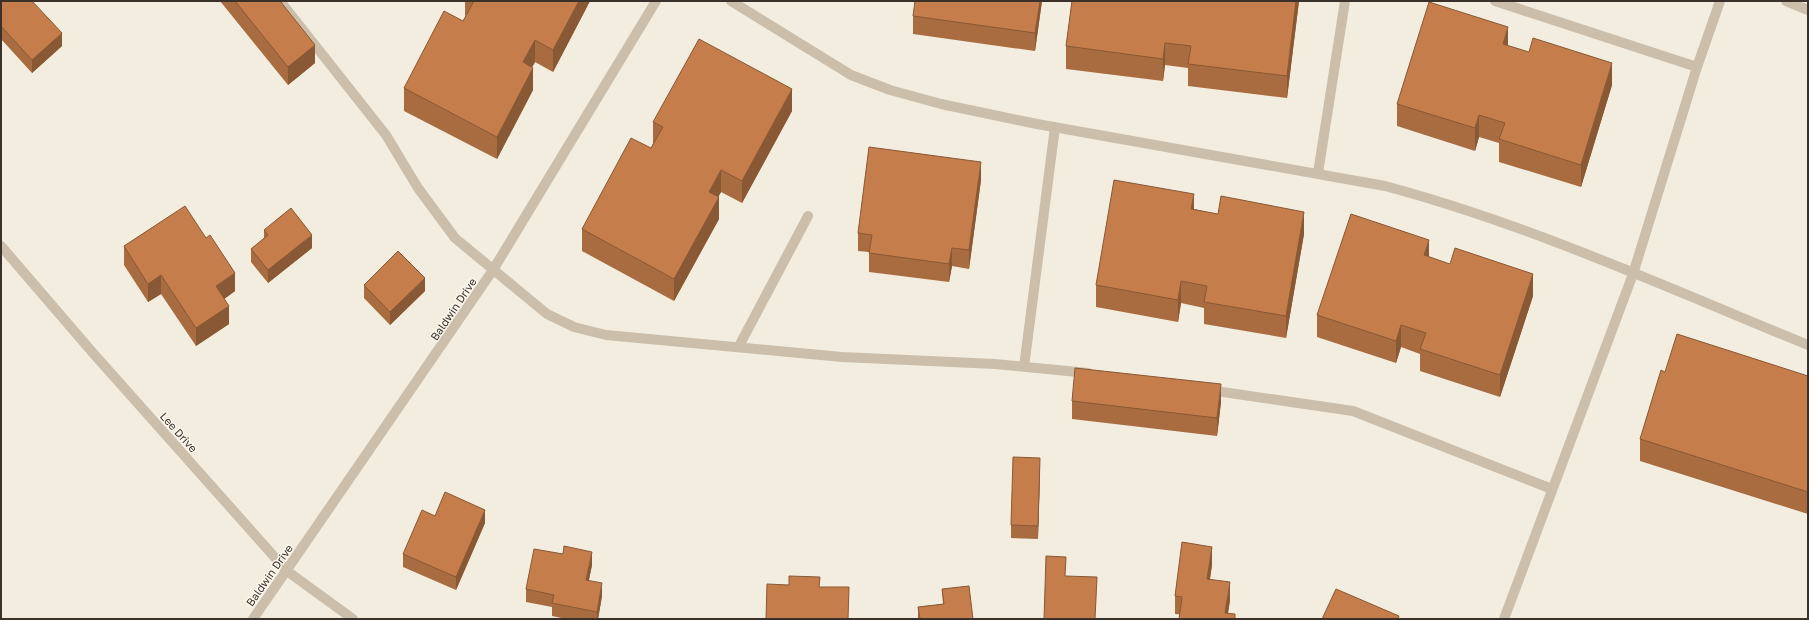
<svg xmlns="http://www.w3.org/2000/svg" width="1809" height="620" font-family="'Golos Text',sans-serif">
	<rect width="100%" height="100%" fill="#f3eddf"/>
	<g fill="none" stroke-linecap="round" stroke-linejoin="round">
		<!-- lane -->
		<path stroke="#cbbfab" stroke-width="10" d="M280,1l106,134 32,53 37,50 92,76 27,13 32,8 236,22 153,7 93,9
			M731,1l120,74 39,15 51,14 96,20 348,62c146,39 283,102 423,159
			M1495,1l202,66
			M1786,1l22,9
			M1318,173l27,-172
			M739,346l69,-130
			M1024,367l31,-240
			M1209,390l144,21 199,78
			M1504,619l129,-345 64,-207 23,-66"/>
		<!-- street -->
		<path stroke="#cbbfab" stroke-width="10" d="M1,246l92,107 194,218 66,48
			M253,619l240,-349 163,-269"/>
	</g>
	<!-- wall -->
	<path fill="#a96c40" d="M1,1l61,45 -30,27 -31,-34z
		M220,1h60l35,62 -27,22z
		M465,1h125l-37,71 -18,-10 -3,5 1,23 -36,69 -93,-48v-23l59,-67 3,-5 -1,-1z
		M1042,1l-7,50 -122,-17v-18z
		M1072,1h227l-12,97 -99,-12v-18l-23,-3 -2,16 -97,-12v-23z
		M1508,46l104,39 -31,102 -82,-25v-19l-20,-6 -4,14 -78,-25v-22z
		M792,111l-50,92 -21,-11 -3,5 1,22 -45,82 -92,-50v-22l69,-81 2,-4v-22z
		M981,180l-12,89 -17,-3 -3,16 -80,-10v-20l-11,-1v-18z
		M1194,209l110,25 -18,104 -82,-14v-16l-23,-5 -3,19 -82,-15v-22z
		M264,230l48,18 -44,35 -17,-21v-13l13,-11z
		M124,246l111,45 -11,8 5,25 -33,22 -35,-52 -13,8 -24,-37z
		M1429,257l104,39 -33,101 -80,-26v-17l-19,-7 -5,16 -79,-26v-22z
		M364,285l61,6 -35,34 -26,-27z
		M1665,372l143,4v138l-168,-53v-22z
		M1072,401l149,1 -4,34 -145,-17z
		M1040,471l-2,68 -27,-1v-13z
		M435,516l50,7 -29,67 -53,-23v-13z
		M592,565l-3,15 13,16 -4,23h-32l-14,-3v-9l-26,-5v-13z
		M1212,565l-2,14 20,21 -2,13 7,6 -60,-5v-18z
		M942,589l31,30h-55v-12l25,-3z"/>
	<!-- shaded-wall -->
	<path fill="#895834" d="M579,1h11l-37,71v-22z
		M1040,1h2l-7,50v-18z
		M1296,1h3l-12,97v-22z
		M1508,27v22l-5,-5z
		M62,33v13l-30,27v-13z
		M535,40v22l-12,22v-22z
		M1165,43v22l-2,16v-22z
		M315,45v18l-27,22v-18z
		M1612,63v22l-31,102v-22z
		M533,68v22l-36,69v-22z
		M792,89v22l-50,92v-22z
		M1479,115v22l-4,14v-23z
		M981,162v18l-12,89v-19z
		M721,170v22l-12,22v-22z
		M1194,194v22l-3,-7z
		M719,197v22l-45,82v-22z
		M1304,212v22l-18,104v-22z
		M312,235v13l-44,35v-13z
		M1429,240v23l-5,-8z
		M952,248v18l-3,16v-18z
		M235,273v18l-19,14v-19z
		M1533,274v22l-33,101v-22z
		M161,275v19l-13,8v-18z
		M425,278v13l-35,34v-13z
		M1181,281v22l-3,19v-22z
		M229,306v18l-33,22v-18z
		M1401,325v22l-5,16v-22z
		M1221,384v18l-4,34v-18z
		M1040,458v13l-2,68v-13z
		M485,510v13l-29,67v-13z
		M1212,547v18l-5,32v-18z
		M592,552v13l-6,28v-13z
		M1230,582v18l-3,19 -2,-6z
		M602,583v13l-4,23h-1v-7z"/>
	<!-- building -->
	<path fill="#c47d4b" stroke="#895834" d="M1,1h31l30,32 -30,27 -31,-34z
		M235,1h45l35,44 -27,22z
		M474,1h105l-26,49 -18,-10 -12,22 10,6 -36,69 -93,-49 40,-77 19,10z
		M915,1h125l-5,32 -122,-17z
		M1072,1h224l-9,75 -99,-12 3,-18 -26,-3 -2,16 -97,-13z
		M1429,2l79,25 -5,17 26,8 4,-14 79,25 -31,102 -82,-26 6,-16 -26,-8 -4,13 -78,-24z
		M699,39l93,50 -50,92 -21,-11 -12,22 10,5 -45,82 -92,-50 49,-91 20,10 12,-21 -10,-5z
		M869,147l112,15 -12,88 -17,-2 -3,16 -80,-11 3,-18 -14,-2z
		M1114,180l80,14 -3,15 27,5 3,-18 83,16 -18,104 -82,-14 3,-16 -26,-5 -3,19 -82,-15z
		M185,206l21,32 4,-3 25,38 -19,13 13,20 -33,22 -35,-53 -13,9 -24,-38z
		M291,208l21,27 -44,35 -17,-21 17,-14 -4,-5z
		M1351,214l78,26 -5,15 26,9 5,-16 78,26 -33,101 -80,-26 6,-16 -25,-8 -5,16 -79,-26z
		M398,251l27,27 -35,34 -26,-27z
		M1677,334l131,42v116l-168,-53 21,-69 4,2z
		M1075,368l146,16 -4,34 -145,-17z
		M1013,457l27,1 -2,68 -27,-1z
		M445,492l40,18 -29,67 -53,-23 19,-44 13,6z
		M1182,542l30,5 -5,32 23,3 -5,31 10,1v5h-56l3,-22 -7,-1z
		M564,546l28,6 -6,28 16,3 -5,29 -45,-9 2,-8 -28,-6 8,-40 29,5z
		M1046,556l20,1 -1,19 32,1 -2,42h-51z
		M789,576l31,1 -1,10h30l-1,32h-82l1,-35 22,1z
		M969,586l4,33h-53l-2,-12 26,-3 -2,-15z
		M1336,589l63,27 -1,3h-76z"/>
	<g text-anchor="middle" dominant-baseline="central" stroke-width="3" stroke-linejoin="round" paint-order="stroke">
		<!-- street labels -->
		<g font-size="11" fill="#39312a" stroke="#faf6ec">
			<text transform="translate(453 309) rotate(-56)">Baldwin Drive</text>
			<text transform="translate(179 432) rotate(48)">Lee Drive</text>
			<text transform="translate(269 575) rotate(-55)">Baldwin Drive</text>
		</g>
	</g>
	<!-- border -->
	<rect width="1809" height="620" fill="none" stroke="#39312a" stroke-width="4"/>
</svg>
